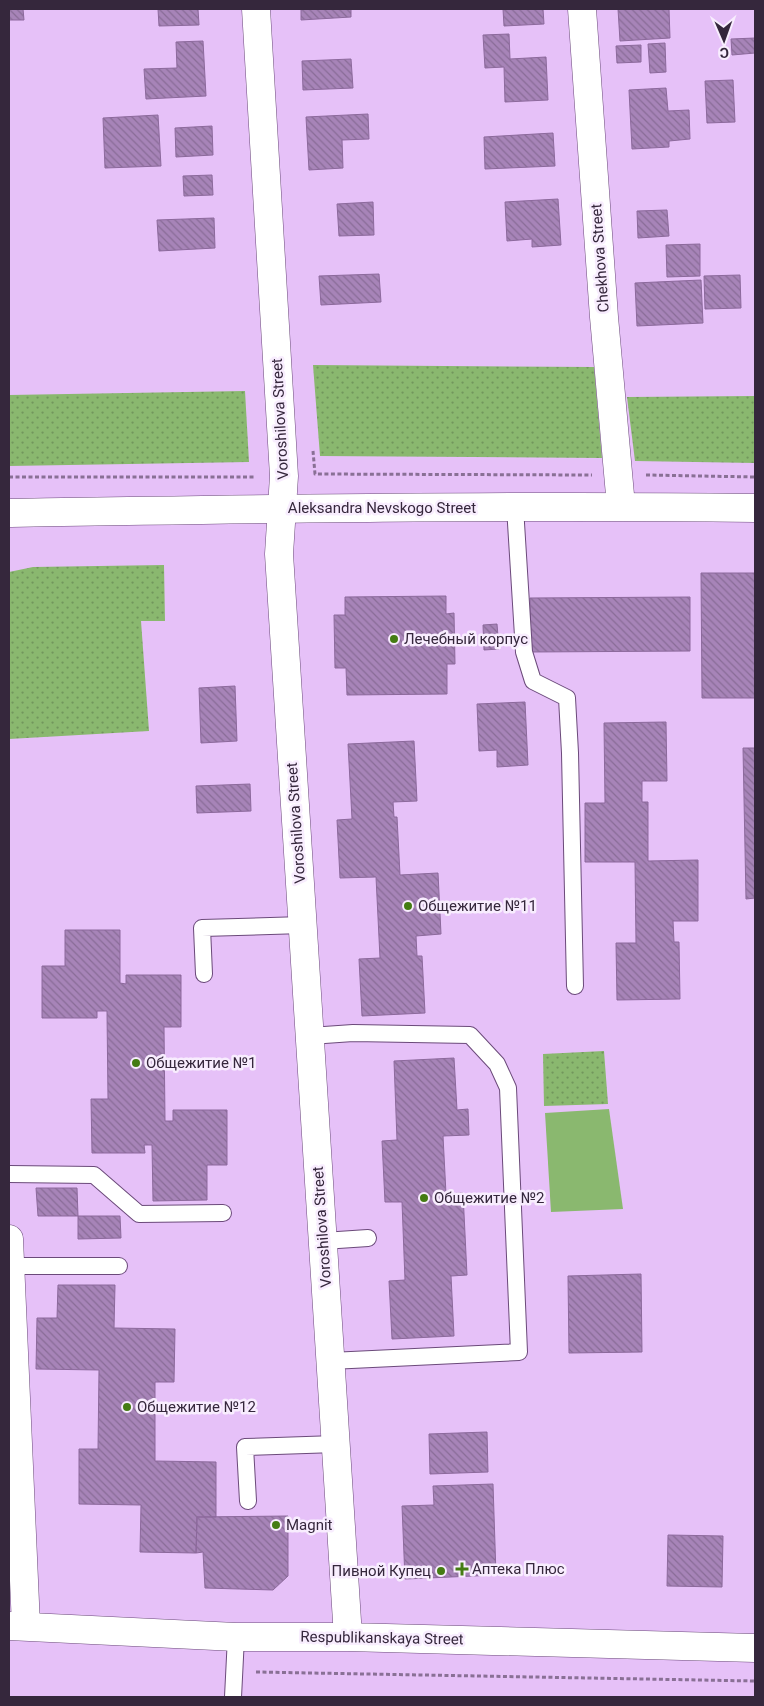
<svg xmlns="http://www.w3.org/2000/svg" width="764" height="1706" font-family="Roboto,sans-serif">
	<defs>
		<pattern id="grass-dots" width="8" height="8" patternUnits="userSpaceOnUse" patternTransform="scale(1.25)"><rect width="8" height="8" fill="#8ab86f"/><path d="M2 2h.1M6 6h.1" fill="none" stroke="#72965c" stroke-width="1.8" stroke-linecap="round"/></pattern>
		<pattern id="building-back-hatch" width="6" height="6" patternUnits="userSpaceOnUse" patternTransform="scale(1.25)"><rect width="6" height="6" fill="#a784b8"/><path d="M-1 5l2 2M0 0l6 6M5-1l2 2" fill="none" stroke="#896c97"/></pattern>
	</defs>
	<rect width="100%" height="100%" fill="#e6c1f8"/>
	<!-- grass -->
	<path fill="url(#grass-dots)" d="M313,365l281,2 8,91 -282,-2z
		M245,391l4,71 -240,4v-71z
		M755,396v67l-120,-2 -8,-64z
		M164,565l1,56h-24l8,110 -140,8v-167l24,-5z
		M604,1051l4,53 -64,2 -1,-52z"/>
	<!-- pitch -->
	<path fill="#8ab86f" d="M609,1109l14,100 -72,3 -6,-99z"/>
	<!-- building -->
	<path fill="url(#building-back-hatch)" stroke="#8c699c" d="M9,9h14l1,11h-15z
		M158,9h40l1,16 -40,1z
		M301,9h50v8l-50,3z
		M503,9h40l1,15 -40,2z
		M618,9h51l1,29 -50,3z
		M509,34l1,25 36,-2 2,43 -43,2 -1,-35 -19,1 -2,-33z
		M755,38v15l-23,2 -1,-16z
		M203,41l3,55 -60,3 -2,-30 33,-1 -1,-26z
		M665,43l1,29 -16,1 -2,-29z
		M641,45v17l-24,1 -1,-17z
		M351,59l2,29 -50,2 -1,-29z
		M733,80l2,42 -28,1 -2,-42z
		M666,88l2,23 21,-1 1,29 -21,2v6l-37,2 -3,-59z
		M368,114l1,25 -27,1 1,28 -34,2 -3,-53z
		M158,115l3,51 -56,2 -2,-50z
		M212,126l1,29 -37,2 -1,-29z
		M553,133l2,33 -70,3 -1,-32z
		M212,175l1,20 -29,1 -1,-20z
		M558,199l3,46 -29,2v-8l-25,2 -2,-39z
		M373,202l1,33 -35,1 -2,-32z
		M667,210l2,26 -31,2 -1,-27z
		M214,218l1,30 -56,3 -2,-31z
		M700,244v32l-33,1 -1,-32z
		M379,274l2,28 -60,3 -2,-29z
		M740,275l1,33 -36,1 -1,-33z
		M701,280l2,43 -66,3 -2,-43z
		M701,573h54v125h-53z
		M446,596v18l8,-1 1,51h-8v30l-100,1 -1,-27h-11l-1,-53h11v-18z
		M690,597v54l-159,1 -1,-54z
		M497,624l2,25 -15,1 -1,-25z
		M235,686l2,55 -36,2 -2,-55z
		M525,702l3,63 -31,2v-17l-18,1 -2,-47z
		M666,722l1,59h-25v21h6v59l50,-1v61h-25l1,21h5l1,57 -63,1 -1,-57h20l-1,-81h-50v-59h20l-1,-80z
		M414,741l3,60 -24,1 1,15h3l3,58 38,-2 3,61 -25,2 1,20h5l3,57 -63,3 -3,-57 21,-1 -4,-81 -36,1 -3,-58 15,-1 -4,-75z
		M743,748h12v150l-9,1z
		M250,784l1,27 -54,2 -1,-27z
		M65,930h55v53l6,1v-9h55v52h-17l1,94h8v-11h54v55h-20v35l-54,1 -1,-56h-8l1,8h-53l-1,-54h17l-1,-88h-10v7h-55v-52h23z
		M454,1058l3,52 11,-1 1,26 -26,1 3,58 17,-1 4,82 -16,1 3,60 -62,3 -3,-58 16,-1 -3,-78h-17l-3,-61 15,-1 -3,-79z
		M36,1188h41l1,28h-40z
		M78,1216h42l1,22 -43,1z
		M641,1274l1,78 -73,1 -1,-77z
		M58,1285h57l-1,43 61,1 -1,53h-19v79l61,1v55h-19l-1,36 -56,-1 1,-47 -62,-1v-55h19l1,-79 -63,-1 1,-51h20z
		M487,1432l1,40 -58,2 -1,-40z
		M493,1484l3,91 -91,4 -3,-73 32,-1 -1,-19z
		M288,1516v60l-15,14 -68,-2 -2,-36 -7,1 1,-36z
		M668,1535l55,1 -1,51 -55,-1z"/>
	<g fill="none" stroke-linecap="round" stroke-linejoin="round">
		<defs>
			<path id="lane" d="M515,507l9,145 9,29 34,17 3,55 5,233
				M204,974l-2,-46 101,-3
				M310,1036l43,-3 117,2 27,29 11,24 11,264 -189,9
				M9,1174l85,1 45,39 84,-1
				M323,1241l45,-3
				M10,1266h109
				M248,1501l-3,-54 91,-3
				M233,1697l3,-60"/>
			<path id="street" d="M256,9l28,467 -5,78 69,1083
				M582,9l22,308 17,189
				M9,1239l17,387
				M9,1626l227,11h112l407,11"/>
			<path id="secondary" d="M9,513c249,-4 497,-8 746,-5"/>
		</defs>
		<!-- lane casing -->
		<use href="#lane" stroke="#6b4a7a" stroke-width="18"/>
		<!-- street casing -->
		<use href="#street" stroke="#6b4a7a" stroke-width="29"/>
		<!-- secondary casing -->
		<use href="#secondary" stroke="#6b4a7a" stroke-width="29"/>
		<!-- path -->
		<path stroke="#897095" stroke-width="3" stroke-dasharray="4 2.5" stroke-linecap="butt" d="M313,451l2,23 277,1
			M646,475l109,2
			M9,477h246
			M256,1672l499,9"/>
		<!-- lane -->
		<use href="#lane" stroke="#fff" stroke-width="16"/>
		<!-- street -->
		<use href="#street" stroke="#fff" stroke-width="28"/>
		<!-- secondary -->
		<use href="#secondary" stroke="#fff" stroke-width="28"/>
	</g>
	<!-- markers -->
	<g fill="#447c13" stroke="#f8edfe" stroke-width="2">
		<circle cx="394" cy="639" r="5"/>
		<circle cx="408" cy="906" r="5"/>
		<circle cx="136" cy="1063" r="5"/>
		<circle cx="424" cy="1198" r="5"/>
		<circle cx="127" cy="1407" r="5"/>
		<circle cx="276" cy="1525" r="5"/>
		<path d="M459.5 1561.5h5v5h5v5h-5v5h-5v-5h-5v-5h5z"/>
		<circle cx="441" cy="1571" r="5"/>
	</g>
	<g text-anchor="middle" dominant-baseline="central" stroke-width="5" stroke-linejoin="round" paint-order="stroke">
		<!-- street labels -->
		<g font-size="15" fill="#35273c" stroke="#f8edfe">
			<text transform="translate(600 258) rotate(-94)">Chekhova Street</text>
			<text transform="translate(280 419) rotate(-93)">Voroshilova Street</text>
			<text x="382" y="508">Aleksandra Nevskogo Street</text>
			<text transform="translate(296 823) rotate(-94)">Voroshilova Street</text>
			<text transform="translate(322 1227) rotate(-94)">Voroshilova Street</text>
			<text transform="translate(382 1638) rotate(1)">Respublikanskaya Street</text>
		</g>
		<!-- poi labels -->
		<g font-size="15" fill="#35273c" stroke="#f8edfe" text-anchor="start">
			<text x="404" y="639">Лечебный корпус</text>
			<text x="418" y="906">Общежитие №11</text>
			<text x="146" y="1063">Общежитие №1</text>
			<text x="434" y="1198">Общежитие №2</text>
			<text x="137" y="1407">Общежитие №12</text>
			<text x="286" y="1525">Magnit</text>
			<text x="472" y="1569">Аптека Плюс</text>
			<text x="431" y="1571" text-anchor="end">Пивной Купец</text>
		</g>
	</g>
	<!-- border -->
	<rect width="764" height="1706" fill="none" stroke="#35273c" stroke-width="20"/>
	<!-- north arrow -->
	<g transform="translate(724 40) rotate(178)" stroke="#f8edfe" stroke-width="4" paint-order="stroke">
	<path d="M0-4L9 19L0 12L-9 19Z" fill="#35273c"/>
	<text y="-8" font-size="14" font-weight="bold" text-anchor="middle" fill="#35273c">С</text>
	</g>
</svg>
